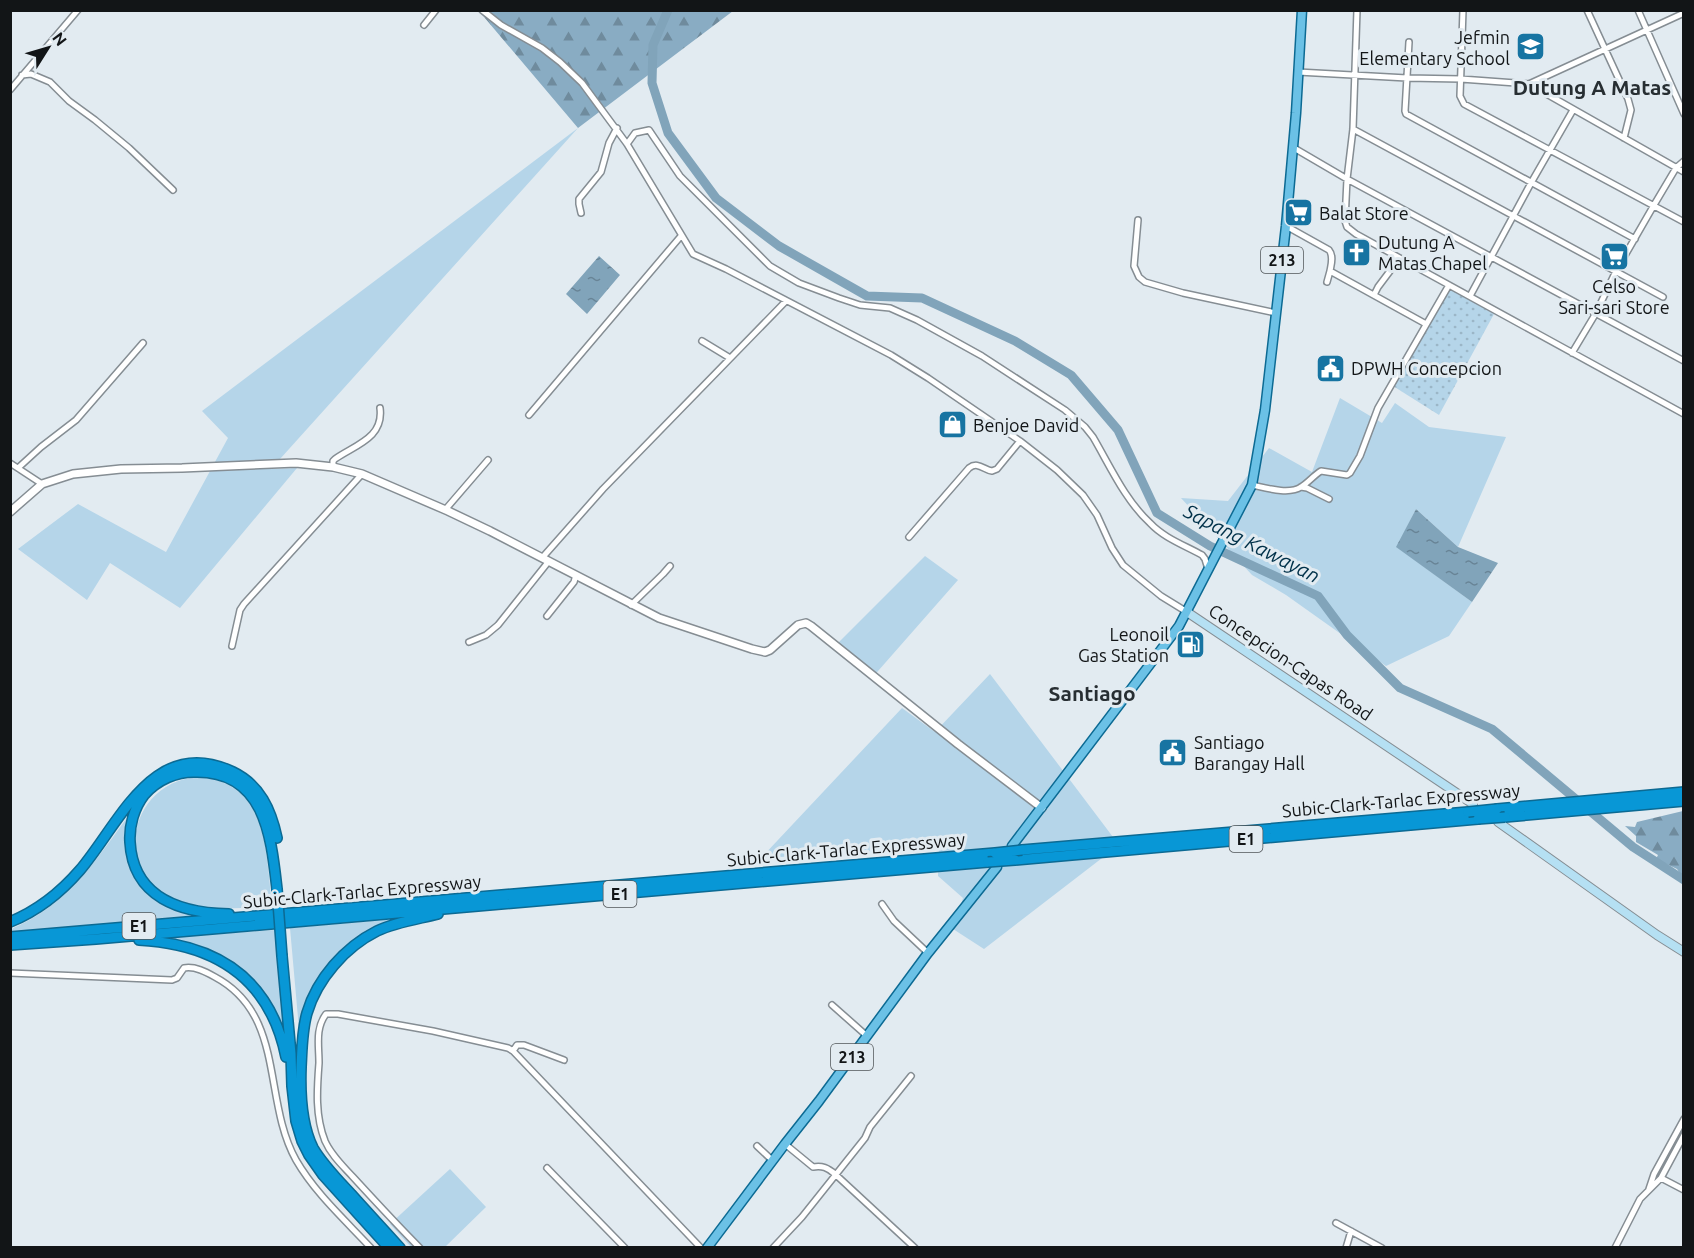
<svg xmlns="http://www.w3.org/2000/svg" width="1694" height="1258" font-family="Ubuntu,sans-serif">
	<defs>
		<pattern id="forest-firs" width="22" height="20" patternUnits="userSpaceOnUse" patternTransform="scale(1.5)"><rect width="22" height="20" fill="#89acc3"/><path d="M5 1l3.5 6h-7zM16 11l3.5 6h-7z" fill="#6f8b9d"/></pattern>
		<pattern id="park-dots" width="8" height="8" patternUnits="userSpaceOnUse" patternTransform="scale(1.5)"><rect width="8" height="8" fill="#b5d5e9"/><path d="M2 2h.1M6 6h.1" fill="none" stroke="#9bb6c7" stroke-width="1.8" stroke-linecap="round"/></pattern>
		<pattern id="water-ripples" width="26" height="14" patternUnits="userSpaceOnUse" patternTransform="scale(1.5)"><rect width="26" height="14" fill="#81a4ba"/><path d="M2 4q2-2 4 0t4 0M15 11q2-2 4 0t4 0" fill="none" stroke="#688496"/></pattern>
	</defs>
	<rect width="100%" height="100%" fill="#e2ebf1"/>
	<!-- grass -->
	<path fill="#b5d5e9" d="M578,128l-307,341 26,-1 -117,140 -70,-45 -23,37 -69,-51 60,-45 88,48 62,-114 -26,-27z
		M1340,398l42,25 13,-20 34,24 77,10 -48,110 -42,-38 -19,38 75,55 -23,34 -63,30 -100,-71 -34,-20 -71,-77 47,3 41,-53 43,24z
		M925,556l33,24 -87,99 -39,-30z
		M990,674l129,171 -135,104 -31,-20 10,-31 -25,-22 1,-28 -178,10 141,-150 33,24z
		M198,777c71,5 68,76 74,129 -33,2 -70,7 -101,-8 -61,-30 -39,-117 27,-121z
		M131,812c-14,58 6,91 65,102l1,2 -186,16v-3c54,-22 87,-71 120,-117z
		M394,919v2l-56,35 -37,72 -2,1 -9,-101z
		M275,930l10,100 -3,1 -14,-29 -61,-52 -19,-7 -18,-4 1,-2z
		M450,1169l36,38 -41,40h-34l-21,-23z"/>
	<!-- forest -->
	<path fill="url(#forest-firs)" d="M479,11h254l-155,117z
		M1683,811h1l-1,67 -6,-9 -21,-10 2,-4 -22,-13v-6l-11,-10 10,1 2,-5z"/>
	<!-- park -->
	<path fill="url(#park-dots)" d="M1449,288l45,26 -55,101 -46,-29z"/>
	<!-- water -->
	<path fill="url(#water-ripples)" d="M599,256l21,19 -33,39 -21,-20z
		M1416,509l42,38 40,16 -26,39 -76,-55z"/>
	<g fill="none" stroke-linecap="round" stroke-linejoin="round">
		<!-- river -->
		<path stroke="#81a4ba" stroke-width="9" d="M668,10l-15,35 -1,38 16,50 48,65 63,48 88,50 55,2 93,43 56,34 47,55 39,83 53,33 108,50 29,39 53,53 92,41 141,118 51,33"/>
		<defs>
			<path id="minor" d="M482,10l19,15 41,23 18,14 22,21 45,61 66,110 33,15 165,86 37,23 92,63 37,29 26,25 14,20 15,33 11,17 38,31 26,16
				M1357,10l-4,119 -6,50 -2,42 2,6 9,7 328,180
				M1463,10l-3,86 4,8 220,118
				M1587,10l41,89 3,11 -7,28
				M1638,10l46,104
				M424,25l12,-15
				M1409,42l-4,69 1,3 229,125
				M1298,72l109,6 54,1 68,5 155,88
				M22,75l9,-1 19,8 19,19 26,19 34,28 44,42
				M1529,84l155,-71
				M10,90l68,-80
				M1353,129l310,168
				M627,144l8,-11 14,-3 31,46 90,90 29,17 40,15 21,7 30,3 27,12 65,36 83,54 20,17 8,10c17,29 32,63 57,86 14,15 34,22 52,32l3,4 3,10
				M1294,148l53,31 337,182
				M581,213l-2,-9v-5l22,-27 8,-29 8,-15
				M1138,220l-4,46 5,11 6,5 38,11 93,20
				M1286,226l43,24c5,6 2,15 1,21l96,53
				M1327,282l3,-11
				M1374,295l4,-8 12,-16
				M1470,296l61,-113 42,-73
				M702,341l28,17
				M1572,353l24,-40 20,-42 38,-66 22,-37 8,-7
				M529,415l152,-179
				M10,463l32,21
				M333,467v-6l2,-2c20,-14 49,-21 45,-51
				M18,468l23,-21 35,-27 67,-77
				M1252,485c14,3 37,10 49,2 8,-5 12,-11 20,-16l26,4 3,-2 10,-17 18,-48 71,-123
				M1301,487l6,1 22,11
				M445,510l43,-50
				M909,537l60,-69c9,-7 15,2 23,3l5,-2 23,-28
				M542,558l61,-69 183,-188
				M631,605l32,-31 7,-8
				M547,616l27,-34 2,-7
				M469,642l17,-7 12,-10 51,-64
				M232,646l8,-36 4,-6 118,-130
				M882,904l12,17 34,32
				M10,973l162,7 5,-2 7,-10c11,-2 22,4 31,9 71,38 47,122 81,183 19,33 49,60 75,88
				M832,1005l35,31
				M564,1060l-40,-15h-7l-4,6 188,197
				M785,1144l28,23c9,-2 15,1 22,7l80,74
				M757,1146l16,15
				M547,1168l78,80
				M1661,1178l23,12
				M1649,1189l5,-15 30,-55
				M1336,1223l46,25
				M420,1248c-23,-23 -45,-47 -67,-71 -10,-11 -22,-22 -28,-36 -10,-25 -8,-52 -6,-78 0,-18 -4,-34 7,-49h12l95,17 75,17 5,3
				M773,1248l29,-31 63,-79 5,-11 41,-51
				M1346,1248l5,-17
				M1615,1248l25,-49 21,-21 23,-43"/>
			<path id="tertiary" d="M10,512l32,-28 31,-10 48,-5 61,-1 114,-5 37,4 29,7 86,37 42,20 169,87 93,31 13,3 5,-2 28,-25 8,-2 5,3 147,118 84,64"/>
			<path id="secondary" d="M1187,612l286,192
				M1498,822l159,113 27,17"/>
			<path id="primary" d="M1012,846l167,-220 73,-141 13,-75 21,-184 10,-113 6,-103
				M707,1248l78,-104 34,-43 109,-148 69,-86"/>
			<path id="motorway" d="M1497,809l187,-17
				M1505,817l179,-16
				M1022,850l446,-38
				M1015,860l463,-41
				M229,914c-48,-1 -96,-16 -99,-72 -1,-16 4,-34 14,-47 13,-15 33,-24 53,-23 68,0 74,64 80,117
				M10,922c27,-11 51,-30 70,-52 40,-47 74,-136 153,-98 27,13 38,38 44,66
				M10,937l985,-84
				M139,940c77,4 131,38 147,117
				M10,945l86,-6 892,-77
				M282,956l9,98 1,32 4,35 6,20 7,14 14,20 66,73
				M400,1248c-16,-18 -33,-36 -49,-54 -14,-15 -28,-29 -38,-46 -12,-24 -13,-54 -12,-81 1,-18 1,-37 6,-54 10,-34 38,-66 70,-82 19,-9 41,-12 61,-17"/>
		</defs>
		<!-- minor casing -->
		<use href="#minor" stroke="#858d93" stroke-width="8"/>
		<!-- tertiary casing -->
		<use href="#tertiary" stroke="#858d93" stroke-width="10"/>
		<!-- secondary casing -->
		<use href="#secondary" stroke="#858d93" stroke-width="10"/>
		<!-- primary casing -->
		<use href="#primary" stroke="#0c6a93" stroke-width="11"/>
		<!-- motorway casing -->
		<use href="#motorway" stroke="#0c6a93" stroke-width="12"/>
		<!-- minor -->
		<use href="#minor" stroke="#fff" stroke-width="5"/>
		<!-- tertiary -->
		<use href="#tertiary" stroke="#fff" stroke-width="7"/>
		<!-- secondary -->
		<use href="#secondary" stroke="#b5e0f3" stroke-width="8"/>
		<!-- primary -->
		<use href="#primary" stroke="#6bc1e6" stroke-width="8"/>
		<!-- motorway -->
		<use href="#motorway" stroke="#0897d6" stroke-width="9"/>
		<defs>
			<path id="motorway-bridge" d="M1468,812l29,-3
				M1478,819l27,-2
				M995,853l27,-3
				M988,862l27,-2
				M277,889l5,67"/>
		</defs>
		<!-- motorway-bridge casing -->
		<use href="#motorway-bridge" stroke="#0c6a93" stroke-width="12" stroke-linecap="butt"/>
		<!-- motorway-bridge -->
		<use href="#motorway-bridge" stroke="#0897d6" stroke-width="9"/>
	</g>
	<!-- icons -->
	<defs>
		<symbol id="school-square" viewBox="-11 -11 22 22"><rect x="-9" y="-9" width="18" height="18" rx="4" fill="#1774a2" stroke="#e2ebf1"/><path d="M0-5L7-2L0 1L-7-2ZM-4 1L0 2.5L4 1V4Q0 6-4 4Z" fill="#fff"/></symbol>
		<symbol id="supermarket-square" viewBox="-11 -11 22 22"><rect x="-9" y="-9" width="18" height="18" rx="4" fill="#1774a2" stroke="#e2ebf1"/><path d="M-6-5.5h2.5l.6 2H6L4.5 2H-2.5L-4.4-4H-6ZM-1.5 3.2a1.3 1.3 0 1 0 .1 0ZM3 3.2a1.3 1.3 0 1 0 .1 0Z" fill="#fff"/></symbol>
		<symbol id="church-square" viewBox="-11 -11 22 22"><rect x="-9" y="-9" width="18" height="18" rx="4" fill="#1774a2" stroke="#e2ebf1"/><path d="M-1.2-6h2.4v3.5h3.3v2.4h-3.3V6h-2.4V-.1h-3.3v-2.4h3.3Z" fill="#fff"/></symbol>
		<symbol id="civic-square" viewBox="-11 -11 22 22"><rect x="-9" y="-9" width="18" height="18" rx="4" fill="#1774a2" stroke="#e2ebf1"/><path d="M-.6-6.5H3V-4.5H.6V-3L4-1V1h2V6H-6V1h2V-1L-.6-3ZM-1.2 2.5V6h2.4V2.5Z" fill="#fff"/></symbol>
		<symbol id="shop-square" viewBox="-11 -11 22 22"><rect x="-9" y="-9" width="18" height="18" rx="4" fill="#1774a2" stroke="#e2ebf1"/><path d="M-5-2.5h2.3a2.7 3.5 0 0 1 5.4 0H5L5.5 6h-11ZM-1.5-2.5h3a1.5 2.3 0 0 0-3 0Z" fill="#fff"/></symbol>
		<symbol id="fuel-square" viewBox="-11 -11 22 22"><rect x="-9" y="-9" width="18" height="18" rx="4" fill="#1774a2" stroke="#e2ebf1"/><path d="M-5.5-6h7V0h2V4h1.3V-2.5L3-4.5l.8-.8L6-3V5H2.5V1h-1V6h-7ZM-4.2-4.7v3.2H.2V-4.7Z" fill="#fff"/></symbol>
	</defs>
	<g fill-rule="evenodd">
		<use href="#school-square" x="1514" y="30" width="33" height="33"/>
		<use href="#supermarket-square" x="1282" y="196" width="33" height="33"/>
		<use href="#church-square" x="1340" y="236" width="33" height="33"/>
		<use href="#supermarket-square" x="1598" y="240" width="33" height="33"/>
		<use href="#civic-square" x="1314" y="352" width="33" height="33"/>
		<use href="#shop-square" x="936" y="408" width="33" height="33"/>
		<use href="#fuel-square" x="1174" y="628" width="33" height="33"/>
		<use href="#civic-square" x="1156" y="736" width="33" height="33"/>
	</g>
	<g text-anchor="middle" dominant-baseline="central" stroke-width="6" stroke-linejoin="round" paint-order="stroke">
		<!-- shield labels -->
		<g fill="#e2ebf1" stroke="#505558" stroke-width="1.5">
			<rect x="1261" y="247" width="42" height="26" rx="4.5"/>
			<rect x="1229.5" y="826" width="33" height="26" rx="4.5"/>
			<rect x="603.5" y="881" width="33" height="26" rx="4.5"/>
			<rect x="122.5" y="913" width="33" height="26" rx="4.5"/>
			<rect x="831" y="1044" width="42" height="26" rx="4.5"/>
		</g>
		<g font-size="16" font-weight="bold" fill="#121517">
			<text x="1282" y="260">213</text>
			<text x="1246" y="839">E1</text>
			<text x="620" y="894">E1</text>
			<text x="139" y="926">E1</text>
			<text x="852" y="1057">213</text>
		</g>
		<!-- poi labels -->
		<g font-size="18" fill="#121517" stroke="#e2ebf1" text-anchor="start">
			<text x="1510" y="37" text-anchor="end">Jefmin<tspan x="1510" dy="21">Elementary School</tspan></text>
			<text x="1319" y="213">Balat Store</text>
			<text x="1378" y="242">Dutung A<tspan x="1378" dy="21">Matas Chapel</tspan></text>
			<text x="1614" y="286" text-anchor="middle">Celso<tspan x="1614" dy="21">Sari-sari Store</tspan></text>
			<text x="1351" y="368">DPWH Concepcion</text>
			<text x="973" y="425">Benjoe David</text>
			<text x="1169" y="634" text-anchor="end">Leonoil<tspan x="1169" dy="21">Gas Station</tspan></text>
			<text x="1194" y="742">Santiago<tspan x="1194" dy="21">Barangay Hall</tspan></text>
		</g>
		<!-- street labels -->
		<g font-size="18" fill="#121517" stroke="#e2ebf1">
			<text transform="translate(1291 662) rotate(34)">Concepcion-Capas Road</text>
			<text transform="translate(1401 800) rotate(-5)">Subic-Clark-Tarlac Expressway</text>
			<text transform="translate(846 849) rotate(-5)">Subic-Clark-Tarlac Expressway</text>
			<text transform="translate(362 891) rotate(-5)">Subic-Clark-Tarlac Expressway</text>
		</g>
		<!-- water labels -->
		<g font-size="20" font-style="italic" fill="#003149" stroke="#e2ebf1">
			<text transform="translate(1252 543) rotate(27)">Sapang Kawayan</text>
		</g>
		<!-- quarter labels -->
		<g font-size="21" font-weight="bold" fill="#272e32" stroke="#e2ebf1">
			<text x="1592" y="87">Dutung A Matas</text>
			<text x="1092" y="693">Santiago</text>
		</g>
	</g>
	<!-- border -->
	<rect width="1694" height="1258" fill="none" stroke="#121517" stroke-width="24"/>
	<!-- north arrow -->
	<g transform="translate(48 48) rotate(53)" stroke="#e2ebf1" stroke-width="4.5" paint-order="stroke">
	<path d="M0-4.5L10 22L0 15L-10 22Z" fill="#121517"/>
	<text y="-9" font-size="16" font-weight="bold" text-anchor="middle" fill="#121517">N</text>
	</g>
</svg>
